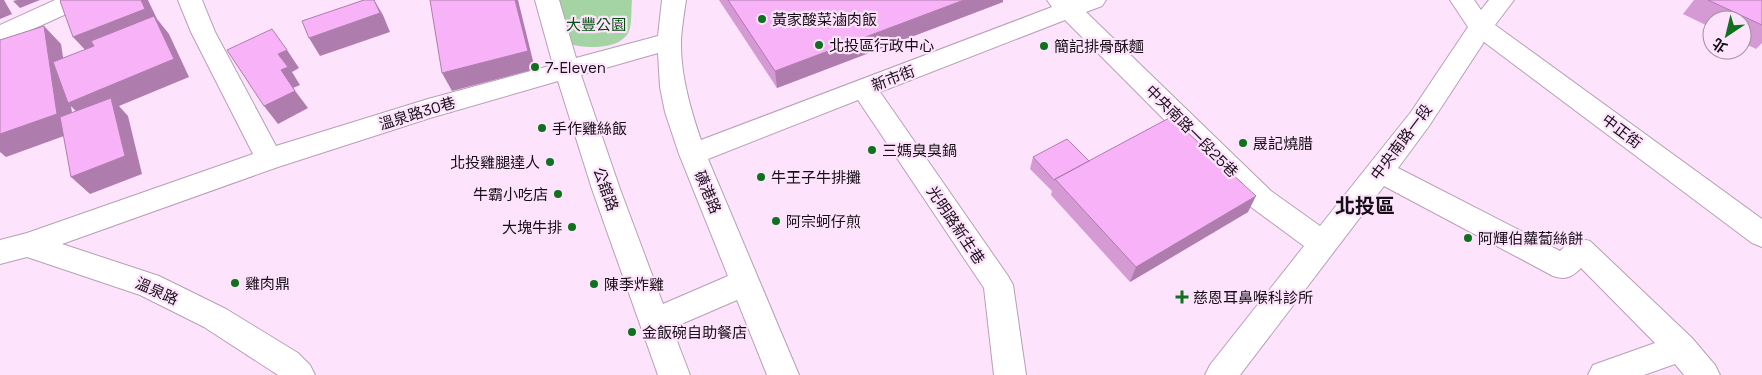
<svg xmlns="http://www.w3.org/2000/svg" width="1762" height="375" font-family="'Space Grotesk','Noto Sans TC',sans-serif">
	<rect width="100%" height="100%" fill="#fde3fb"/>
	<!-- green -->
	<path fill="#a4d3a4" d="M559,0h73c-1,9 0,19 -2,28 -5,22 -43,21 -60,16l-4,-7z"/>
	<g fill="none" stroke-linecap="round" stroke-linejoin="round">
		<defs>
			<path id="minor" d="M55,0h33l-4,6 -84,38v-19z
				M178,0h24l13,32 61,114 152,-47 125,-34 -18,-65h24l17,58 82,-22 4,-36h24c-2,13 -4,26 -5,39 -1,34 9,69 20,101l351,-133 -5,-7h59l-4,6 -16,6 185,179 49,35 91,-114 57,-85 -18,-27h24l7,10 8,-10h25l-19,25 267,194v28l-10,-4 -268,-201 -55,84 -31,42 162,83c10,-10 16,-14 30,-10l102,97 23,27 5,10h-36l-9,-11 -31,11h-56l5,-10 62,-22 -74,-75c-10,10 -16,12 -28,8l-169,-90 -144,189h-35l5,-10 94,-119 -53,-39 -186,-187 -185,72 128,184 5,9 13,90h-32l-10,-87 -126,-188 -150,59 91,216h-32l-30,-75 -65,28 18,47h-32l-66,-186 -34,-108 -128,37 -152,49 -216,77 97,32 67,33 72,44 12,12 5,10h-37l-74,-48 -64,-32 -113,-38 -27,7v-24l27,-7 226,-79 -62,-122zM658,53l2,34 5,25 14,42 49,122 -65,28 -43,-115 -39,-114z"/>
		</defs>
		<!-- minor casing -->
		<use href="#minor" stroke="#b79fb6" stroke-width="2"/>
		<!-- minor -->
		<use href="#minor" fill="#fff" fill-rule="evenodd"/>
	</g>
	<!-- wall -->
	<path fill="#d599d4" d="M719,0h284v2l-226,86z
		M1694,0h68v43l-6,6 -14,-7v-22h-30v8l-29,-14z
		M1033,157l56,4 159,51 -118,70 -79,-87 1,-4 -22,-22z"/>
	<!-- shaded-wall -->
	<path fill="#ae7dad" d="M0,0h4l8,14 -12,5z
		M17,0h23l-20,8 -7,-7z
		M141,0h7l9,19 12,15 20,43 -70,29 9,10 14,58 -52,20 -19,-17 14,-56 -14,-15 4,26 -69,25 -6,-5v-18l44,-108 17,18 9,58 20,-47 -17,-18z
		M374,0l9,15 7,17 -70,24 -11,-18z
		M515,0h3l17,69 -83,22 -10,-18z
		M964,0h39v2l-226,86 -2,-17z
		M287,50l12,18 -7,4 8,13 -7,3 15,20 -30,16 -14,-18 17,-36 -3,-16z
		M1256,196l-8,16 -118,70 6,-15z"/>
	<!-- building -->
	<path fill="#f8b2f7" stroke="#ae7dad" d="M61,0h80l4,9 -72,28 -13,-36z
		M364,0h10l6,13 -71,25 -7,-17z
		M430,0h85l13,51 -86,22z
		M728,0h236l-189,71z
		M1708,0h54v25z
		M154,16l20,43 -106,44 -15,-41 41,-16 -3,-5z
		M44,26l13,88 -57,20v-94z
		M272,29l15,21 -9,4 10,13 -7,3 14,21 -31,15 -37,-56z
		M111,98l14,58 -54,21 -11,-60z
		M1171,117l85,79 -120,71 -81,-88z
		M1067,139l22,22 -35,19 -21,-23z"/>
	<!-- markers -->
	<g fill="#0f701e" stroke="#fde3fb" stroke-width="2">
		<circle cx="762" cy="19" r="5"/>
		<circle cx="819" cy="45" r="5"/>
		<circle cx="1044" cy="46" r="5"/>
		<circle cx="535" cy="67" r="5"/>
		<circle cx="542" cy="128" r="5"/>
		<circle cx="1243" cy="143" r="5"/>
		<circle cx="872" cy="150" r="5"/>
		<circle cx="550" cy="162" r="5"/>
		<circle cx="761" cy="177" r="5"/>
		<circle cx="558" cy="194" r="5"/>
		<circle cx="776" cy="221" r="5"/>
		<circle cx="572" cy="227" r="5"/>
		<circle cx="1468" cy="238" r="5"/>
		<circle cx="235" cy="283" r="5"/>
		<circle cx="594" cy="284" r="5"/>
		<path d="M1179.5 289.5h5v5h5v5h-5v5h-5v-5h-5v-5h5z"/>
		<circle cx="632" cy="332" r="5"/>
	</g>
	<g text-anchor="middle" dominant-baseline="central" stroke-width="4.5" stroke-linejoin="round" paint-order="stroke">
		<!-- poi labels -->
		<g font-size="15" fill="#170f17" stroke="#fde3fb" text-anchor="start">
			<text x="772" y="19">黃家酸菜滷肉飯</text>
			<text x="829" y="45">北投區行政中心</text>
			<text x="1054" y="46">簡記排骨酥麵</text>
			<text x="545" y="67">7-Eleven</text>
			<text x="552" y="128">手作雞絲飯</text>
			<text x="1253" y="143">晟記燒腊</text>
			<text x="882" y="150">三媽臭臭鍋</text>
			<text x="540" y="162" text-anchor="end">北投雞腿達人</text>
			<text x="771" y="177">牛王子牛排攤</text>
			<text x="548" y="194" text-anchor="end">牛霸小吃店</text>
			<text x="786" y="221">阿宗蚵仔煎</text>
			<text x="562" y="227" text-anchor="end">大塊牛排</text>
			<text x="1478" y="238">阿輝伯蘿蔔絲餅</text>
			<text x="245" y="283">雞肉鼎</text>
			<text x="604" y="284">陳季炸雞</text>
			<text x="1193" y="297">慈恩耳鼻喉科診所</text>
			<text x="642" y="332">金飯碗自助餐店</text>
		</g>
		<!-- park labels -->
		<g font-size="15" fill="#004f0c" stroke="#fde3fb">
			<text x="596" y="24">大豐公園</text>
		</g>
		<!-- street labels -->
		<g font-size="15" fill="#170f17" stroke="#fde3fb">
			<text transform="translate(893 78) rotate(-21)">新市街</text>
			<text transform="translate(417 113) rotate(-17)">溫泉路30巷</text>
			<text transform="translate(1192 131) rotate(45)">中央南路一段25巷</text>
			<text transform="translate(1622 131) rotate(37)">中正街</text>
			<text transform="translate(1401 142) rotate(-53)">中央南路一段</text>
			<text transform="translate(606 189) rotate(70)">公舘路</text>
			<text transform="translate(708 192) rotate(67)">磺港路</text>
			<text transform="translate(956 225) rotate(56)">光明路新生巷</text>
			<text transform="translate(157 291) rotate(24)">溫泉路</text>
		</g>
		<!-- district labels -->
		<g font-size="20" font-weight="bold" fill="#170f17" stroke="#fde3fb">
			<text x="1365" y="206">北投區</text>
		</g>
	</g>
	<!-- north arrow -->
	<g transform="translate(1727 35) rotate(215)"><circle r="24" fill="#fde3fb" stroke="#a18ea0"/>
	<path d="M0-4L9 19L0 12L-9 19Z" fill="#0f701e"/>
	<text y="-8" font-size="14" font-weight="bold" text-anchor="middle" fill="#170f17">北</text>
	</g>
</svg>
